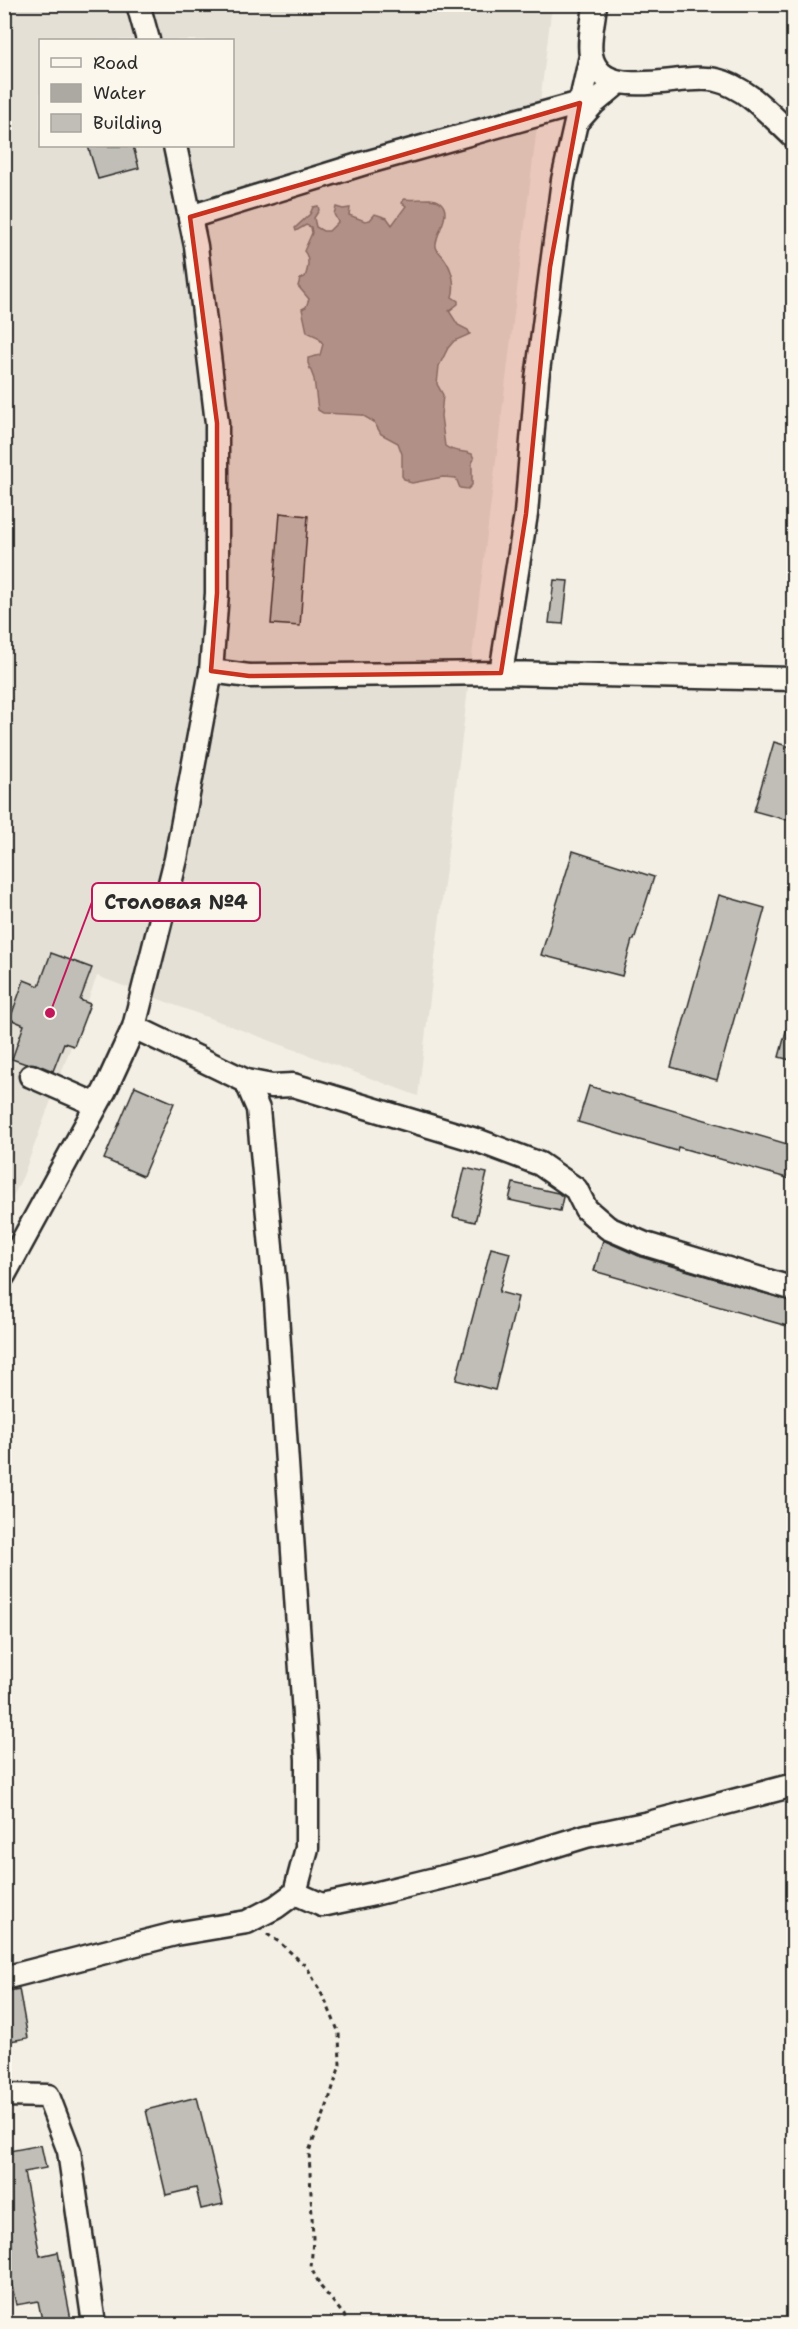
<svg xmlns="http://www.w3.org/2000/svg" width="798" height="2329" font-family="'Shantell Sans',sans-serif">
	<rect width="100%" height="100%" fill="#f3efe4"/>
	<filter id="ink" filterUnits="userSpaceOnUse"><feTurbulence type="fractalNoise" baseFrequency=".0167" numOctaves="2"/><feDisplacementMap in="SourceGraphic" scale="12" xChannelSelector="R" yChannelSelector="G"/><feConvolveMatrix kernelMatrix="1 2 1 2 8 2 1 2 1" color-interpolation-filters="sRGB"/></filter>
	<g filter="url(#ink)">
		<!-- built -->
		<path fill="#e4e0d6" fill-rule="evenodd" d="M5,5h547l-134,1091 -321,-120 -74,200 -18,36zM40,40h192v106h-192z"/>
		<!-- water -->
		<path fill="#aca9a2" stroke="#787772" stroke-width="1.5" d="M404,199c10,2 28,-3 36,3 14,12 -6,32 -4,45 1,5 5,6 8,11 8,11 12,26 8,39l6,4v3l-9,7 9,14 10,5 2,4 -16,7 -6,7 -9,18 -2,18 6,11 -2,21 4,30c9,7 17,4 27,8l2,5 -2,4v22l-4,4 -8,-1 -4,-10 -13,-1 -31,6 -4,-1v-2l-4,-1 -2,-3v-22l-4,-11 -17,-9 -7,-12 -12,-7 -39,-2 -5,-3 -4,-31 -6,-16v-5l12,-3 3,-11 -5,-7 -11,-5 -5,-23 4,-2 3,-8 -11,-13 2,-7 5,-2c3,-8 5,-19 -1,-26l8,-18 -1,-6 -5,-2 -10,6 -1,-3 15,-14 3,-7 5,-1 1,4 -5,8 2,9 7,4h6l9,-9 -4,-8 2,-7 7,2 7,-1 -1,7 16,6 5,-1 5,-6 12,4 5,7 14,-19 -4,-3z"/>
		<!-- building -->
		<path fill="#c0beb6" stroke="#2b2b2b" stroke-width="1.5" d="M88,146h45l6,22 -41,11z
			M280,513l28,3 -8,110 -29,-2z
			M554,580l14,1 -5,43 -14,-1z
			M774,742l20,6v63l-3,10 -37,-10z
			M573,851l81,26 -20,63h-2l-10,36 -81,-21z
			M719,895l46,13 -48,172 -46,-13z
			M51,953l41,15 -12,32 10,4 -16,42 -10,-3 -11,28 -17,-7h-10l-14,-5 12,-34 -14,-6 14,-39 15,6z
			M789,1020l5,1v40l-15,-4z
			M135,1086l39,17 -31,73 -39,-17z
			M589,1086l205,60v34l-116,-33 -1,4 -99,-29z
			M465,1168l22,5 -12,49 -22,-5z
			M513,1183l45,10 5,4 -3,14 -51,-11z
			M603,1240l38,17 153,45v26l-200,-57z
			M491,1248l19,5 -11,39 19,5 -23,93 -39,-10z
			M19,1989l9,49 -24,4v-50z
			M197,2097l26,107 -22,5 -5,-21 -30,7 -20,-85z
			M41,2145l5,23 -22,4 16,84 18,-4 14,73h-29l-5,-24 -22,4 -12,-58v-95z"/>
		<g fill="none" stroke-linecap="round" stroke-linejoin="round">
			<defs>
				<path id="minor" d="M138,4l10,36
					M595,4c-1,16 -7,36 -4,51 10,50 92,17 125,25 31,7 55,36 78,57
					M576,123l18,-20 24,-20
					M175,146l21,100 21,177v170l-6,78
					M190,217l175,-54 215,-60
					M501,673l25,-159 11,-135 26,-199 28,-124
					M134,1027l112,54 26,5 21,-1 186,56 61,23 36,25 10,20 22,19 37,16 149,45
					M31,1076l64,28
					M4,1275l101,-185 29,-63 42,-168 35,-188 38,5 252,-3 293,6
					M295,1893l27,12 52,-11 114,-28 98,-30 63,-13 145,-38
					M4,1978l171,-44 72,-12 29,-15 19,-14 12,-45v-89l-31,-459 -18,-191 -12,-28
					M4,2095l44,1 21,55 25,173"/>
			</defs>
			<!-- minor casing -->
			<use href="#minor" stroke="#2b2b2b" stroke-width="27"/>
			<!-- path -->
			<path stroke="#2b2b2b" stroke-width="3" stroke-dasharray="4.5 4.5" stroke-linecap="butt" d="M267,1934l12,8 28,25 19,35 13,31 1,32 -14,44 -17,42 4,87 -2,30 10,19 23,28 3,9"/>
			<!-- minor -->
			<use href="#minor" stroke="#fbf7ec" stroke-width="22"/>
		</g>
	</g>
	<!-- marked area -->
	<path fill="#c8321e" fill-opacity="0.2" stroke="#c8321e" stroke-width="4.5" stroke-linejoin="round" d="M580,103l-30,164 -24,247 -25,159 -252,3 -38,-5 6,-78v-170l-27,-206z"/>
	<!-- callouts -->
	<path fill="none" stroke="#c2185b" stroke-width="2" d="M50 1013L92 902"/>
	<circle fill="#c2185b" stroke="#fbf7ec" stroke-width="2" cx="50" cy="1013" r="6"/>
	<rect fill="#fbf7ec" stroke="#c2185b" stroke-width="2" x="92" y="883" width="168" height="38" rx="6"/>
	<g font-size="20" text-anchor="middle" font-weight="bold" fill="#2b2b2b">
		<text x="176" y="909">Столовая №4</text>
	</g>
	<!-- margin -->
	<rect width="798" height="2329" fill="none" stroke="#fbf7ec" stroke-width="24"/>
	<rect x="12" y="12" width="774" height="2305" fill="none" stroke="#2b2b2b" stroke-width="2" filter="url(#ink)"/>
	<!-- legend -->
	<rect x="39" y="39" width="195" height="108" fill="#fbf7ec" stroke="#a8a59f" stroke-width="1.5"/>
	<rect x="51" y="58" width="30" height="9" fill="#fbf7ec" stroke="#a8a59f" stroke-width="1.5"/>
	<text x="93" y="69" font-size="18" fill="#2b2b2b">Road</text>
	<rect x="51" y="84" width="30" height="18" fill="#aca9a2" stroke="#a8a59f" stroke-width="1.5"/>
	<text x="93" y="99" font-size="18" fill="#2b2b2b">Water</text>
	<rect x="51" y="114" width="30" height="18" fill="#c0beb6" stroke="#a8a59f" stroke-width="1.5"/>
	<text x="93" y="129" font-size="18" fill="#2b2b2b">Building</text>
</svg>
